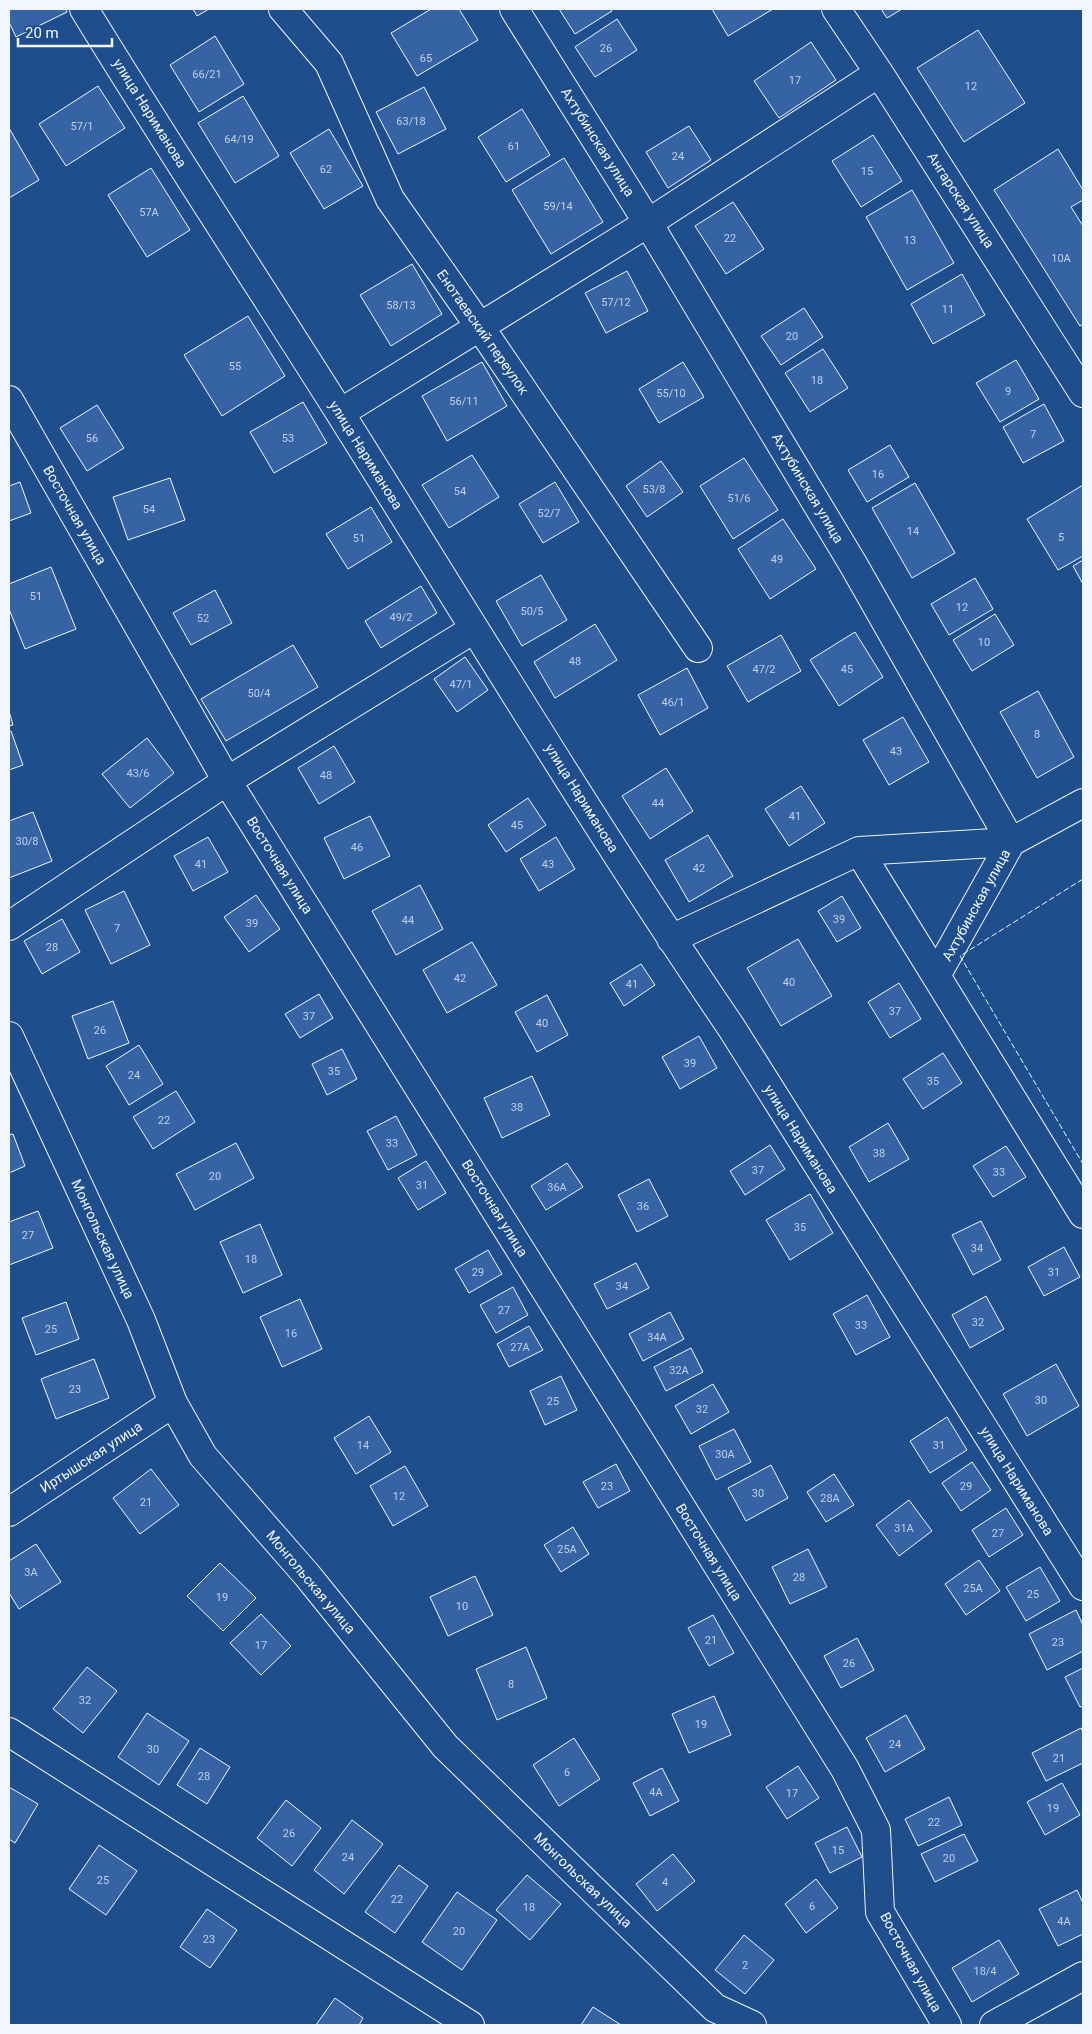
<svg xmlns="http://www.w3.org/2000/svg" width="1092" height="2034" font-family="Roboto,sans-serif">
	<rect width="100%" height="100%" fill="#1f4e8c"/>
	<!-- building -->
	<path fill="#3563a3" stroke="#f2f6ff" d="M9,9h56l2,3 -51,25 -7,-15z
		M193,9h16l-12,7z
		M431,9h28l19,31 -61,36 -26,-43z
		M559,9h52l1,2 -37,23z
		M712,9h61l-45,27z
		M881,9h21l-15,9z
		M617,19l20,31 -42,27 -20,-30z
		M978,30l47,73 -61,39 -47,-74z
		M215,36l29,48 -45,28 -29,-47z
		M811,42l25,38 -57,38 -25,-37z
		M98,86l27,42 -59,38 -27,-42z
		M424,87l22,42 -48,25 -22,-42z
		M243,96l36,60 -44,27 -37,-60z
		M522,109l28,46 -44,27 -28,-45z
		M689,126l22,34 -43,28 -22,-36z
		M9,128l30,52 -30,18z
		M329,129l34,57 -39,23 -34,-56z
		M873,135l29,46 -41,26 -29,-46z
		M1058,149l25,41v10l-12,7 12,19v98l-3,2 -86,-136z
		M564,158l39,64 -52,32 -39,-64z
		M151,168l39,62 -43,27 -39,-62z
		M912,190l42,73 -47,27 -41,-73z
		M733,202l31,47 -38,25 -31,-48z
		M412,264l30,50 -51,32 -31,-51z
		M627,271l21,40 -42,22 -21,-40z
		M962,274l23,41 -52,29 -22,-40z
		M804,308l19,29 -42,28 -20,-29z
		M248,316l37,60 -63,40 -38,-61z
		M823,349l25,39 -38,24 -25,-39z
		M1016,360l23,39 -39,23 -24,-39z
		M482,362l25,44 -60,35 -25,-45z
		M683,362l21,35 -45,26 -20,-34z
		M303,402l24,41 -53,30 -24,-41z
		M1044,404l20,37 -41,22 -20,-36z
		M97,405l27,43 -37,23 -27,-43z
		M890,445l19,32 -42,25 -19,-32z
		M472,455l27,42 -50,31 -27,-43z
		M744,458l34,52 -45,29 -33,-53z
		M661,461l22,31 -36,25 -21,-31z
		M170,478l15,42 -57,20 -15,-43z
		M20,482l11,31 -22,8v-35z
		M555,482l24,40 -36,21 -24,-39z
		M915,483l40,70 -43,25 -40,-70z
		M1083,485v71l-25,14 -31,-51z
		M371,507l21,35 -44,27 -22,-35z
		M783,519l33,50 -46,30 -32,-50z
		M1083,560v24l-10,-18z
		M51,567l25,62 -51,20 -16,-40v-25z
		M541,575l26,45 -45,26 -26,-45z
		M975,578l18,31 -44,26 -18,-31z
		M421,586l16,27 -56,35 -16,-27z
		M215,590l17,33 -41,22 -18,-32z
		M995,614l19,31 -42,26 -19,-31z
		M595,624l22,36 -62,38 -21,-36z
		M855,632l28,45 -44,29 -29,-46z
		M781,635l20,36 -53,31 -21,-36z
		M293,645l25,42 -92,54 -25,-42z
		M465,657l23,33 -31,22 -23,-33z
		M687,668l21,40 -48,27 -22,-40z
		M1038,691l36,66 -37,21 -37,-66z
		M9,711l4,14 -4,1z
		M903,717l26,45 -40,23 -26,-45z
		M11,731l12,34 -14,5v-38z
		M147,738l27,35 -44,35 -28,-34z
		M334,746l21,36 -36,22 -21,-36z
		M666,768l27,43 -43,28 -28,-43z
		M801,786l24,37 -36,23 -24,-37z
		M528,798l18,27 -40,27 -18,-27z
		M33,812l19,49 -43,17v-57z
		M370,816l20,40 -46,23 -20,-41z
		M708,835l25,41 -44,26 -24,-42z
		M208,837l20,35 -35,19 -19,-35z
		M556,837l19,32 -36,22 -19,-32z
		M420,885l23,44 -47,26 -24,-44z
		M124,891l26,54 -39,19 -26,-54z
		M256,895l24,34 -31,23 -25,-35z
		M842,896l19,32 -24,14 -19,-31z
		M62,919l18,33 -38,22 -18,-33z
		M798,939l34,57 -51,30 -34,-58z
		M472,942l25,43 -50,28 -24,-43z
		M641,964l14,21 -31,21 -14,-23z
		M899,983l22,36 -31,19 -22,-36z
		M319,994l14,24 -33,20 -15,-24z
		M547,995l21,40 -31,17 -22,-40z
		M113,1001l16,42 -41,16 -16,-43z
		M699,1036l18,32 -37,21 -18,-32z
		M139,1045l24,39 -34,21 -23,-39z
		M342,1049l15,30 -30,16 -15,-31z
		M943,1053l19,30 -39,26 -20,-30z
		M532,1076l18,39 -48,23 -18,-40z
		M176,1091l19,31 -42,27 -20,-32z
		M396,1116l21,39 -29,15 -21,-39z
		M888,1123l21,36 -40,23 -20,-35z
		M13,1134l12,32 -16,7v-38z
		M236,1143l18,35 -59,32 -19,-36z
		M770,1145l15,24 -40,26 -15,-24z
		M1006,1146l20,31 -33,20 -20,-31z
		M426,1161l20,32 -28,17 -20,-32z
		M567,1163l16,24 -37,23 -15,-24z
		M649,1179l19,37 -31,16 -19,-37z
		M810,1194l23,39 -43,27 -24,-40z
		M38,1211l15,37 -44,17v-43z
		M981,1221l20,39 -28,15 -21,-40z
		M260,1224l22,51 -39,18 -23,-51z
		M1064,1247l16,30 -36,19 -16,-29z
		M488,1250l14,24 -33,19 -14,-24z
		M636,1263l13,25 -42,21 -13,-25z
		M513,1287l15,28 -32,18 -16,-28z
		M867,1295l23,42 -34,18 -23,-41z
		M986,1296l18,33 -34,19 -18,-33z
		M300,1299l22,50 -40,18 -22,-50z
		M66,1302l13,37 -43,16 -14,-37z
		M670,1312l14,27 -41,22 -14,-27z
		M529,1326l14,24 -34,17 -12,-23z
		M691,1348l12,24 -37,19 -12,-24z
		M94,1359l15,39 -53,21 -15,-40z
		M1056,1364l23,42 -52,30 -24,-42z
		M561,1376l16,34 -32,15 -15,-34z
		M713,1384l16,28 -38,22 -16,-28z
		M369,1416l22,36 -35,22 -22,-36z
		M947,1417l20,33 -37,23 -20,-32z
		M734,1429l17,33 -35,18 -17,-34z
		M972,1462l19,28 -30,21 -19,-28z
		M616,1464l14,27 -32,17 -15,-26z
		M771,1465l17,33 -42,23 -18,-33z
		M405,1466l23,40 -35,20 -23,-40z
		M151,1469l28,36 -39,29 -27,-36z
		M834,1474l20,31 -28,17 -19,-30z
		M909,1500l23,31 -33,25 -23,-31z
		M1006,1508l17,27 -34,22 -17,-27z
		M573,1527l16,27 -28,18 -17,-27z
		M36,1544l25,38 -42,27 -10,-16v-32z
		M808,1549l19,38 -37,17 -18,-37z
		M979,1560l21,31 -34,24 -21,-31z
		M220,1563l36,35 -33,33 -36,-35z
		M1040,1567l20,34 -34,20 -20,-34z
		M475,1576l18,39 -45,21 -18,-39z
		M1076,1610l7,15v26l-36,19 -18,-36z
		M261,1614l30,32 -30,29 -31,-32z
		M713,1615l21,38 -25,13 -21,-38z
		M857,1638l17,32 -33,18 -17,-32z
		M526,1647l21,51 -50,22 -21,-51z
		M87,1667l30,24 -34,42 -30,-24z
		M1083,1668v38l-3,1 -15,-30z
		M714,1696l17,39 -42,18 -17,-39z
		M147,1713l42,28 -30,44 -41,-28z
		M906,1715l19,34 -40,23 -19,-34z
		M1081,1728l2,4v31l-37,18 -14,-28z
		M574,1738l26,41 -41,27 -26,-41z
		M200,1748l30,19 -23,37 -30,-19z
		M798,1766l21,32 -32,21 -21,-32z
		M662,1768l17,33 -29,15 -17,-33z
		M1062,1783l18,32 -35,20 -18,-33z
		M9,1787l29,17 -23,39 -6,-4z
		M949,1797l13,28 -44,21 -13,-27z
		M286,1800l35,28 -29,38 -35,-28z
		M352,1820l31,24 -39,50 -30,-24z
		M847,1827l15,30 -32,16 -15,-30z
		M964,1834l14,27 -43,21 -14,-28z
		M99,1845l38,26 -31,44 -37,-26z
		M673,1854l22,27 -38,30 -21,-27z
		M399,1865l29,21 -33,47 -30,-21z
		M527,1875l34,29 -31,36 -34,-30z
		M816,1879l22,29 -32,25 -21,-29z
		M1077,1890l6,13v31l-25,12 -19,-37z
		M457,1892l40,28 -35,50 -40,-28z
		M207,1909l30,21 -27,38 -30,-21z
		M744,1935l30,25 -29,34 -30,-24z
		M999,1940l20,34 -47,28 -20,-34z
		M335,1998l28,20 -4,7h-43z
		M593,2007l28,18h-40z"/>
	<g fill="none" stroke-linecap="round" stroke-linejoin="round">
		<defs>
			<path id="minor" d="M84,9c83,136 171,269 256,404 129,205 254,413 391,614l352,559
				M283,9l46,54 61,136 90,128 218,321
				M514,9l134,214 205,341 158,278 -75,134
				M836,9l43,64 204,320
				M9,400l218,381 618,988 31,61 4,82 67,113
				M340,413l308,-190 231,-150
				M859,851l224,363
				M9,926l218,-145 247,-152
				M671,939l188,-88 152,-9 72,-39
				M9,1036l132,284 32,83 30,53 104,119 138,171 270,262 37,17
				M9,1512l164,-109
				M9,1732l461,293
				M994,2025l89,-49"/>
		</defs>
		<!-- minor casing -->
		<use href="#minor" stroke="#f2f6ff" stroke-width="30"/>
		<!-- minor -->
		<use href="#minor" stroke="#1f4e8c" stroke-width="28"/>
		<!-- fence -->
		<path stroke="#f2f6ff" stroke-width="1" stroke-dasharray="6 2.5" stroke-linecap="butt" d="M1083,879l-123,77 123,208"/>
	</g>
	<g text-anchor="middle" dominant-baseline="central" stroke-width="4" stroke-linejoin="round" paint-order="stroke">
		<!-- number labels -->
		<g font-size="11" fill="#c3d1e8">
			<text x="606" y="48">26</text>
			<text x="426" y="58">65</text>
			<text x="207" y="74">66/21</text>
			<text x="795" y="80">17</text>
			<text x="971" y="86">12</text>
			<text x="411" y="121">63/18</text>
			<text x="82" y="126">57/1</text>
			<text x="239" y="139">64/19</text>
			<text x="514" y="146">61</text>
			<text x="678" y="156">24</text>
			<text x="326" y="169">62</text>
			<text x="867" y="171">15</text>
			<text x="558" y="206">59/14</text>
			<text x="149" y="212">57А</text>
			<text x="730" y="238">22</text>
			<text x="910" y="240">13</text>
			<text x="1061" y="258">10А</text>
			<text x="616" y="302">57/12</text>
			<text x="401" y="305">58/13</text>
			<text x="948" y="309">11</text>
			<text x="792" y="336">20</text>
			<text x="235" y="366">55</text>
			<text x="817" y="380">18</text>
			<text x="1008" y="391">9</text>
			<text x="671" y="393">55/10</text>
			<text x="464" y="401">56/11</text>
			<text x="1033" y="434">7</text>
			<text x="92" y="438">56</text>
			<text x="288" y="438">53</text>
			<text x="878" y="474">16</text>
			<text x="654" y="489">53/8</text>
			<text x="460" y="491">54</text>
			<text x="739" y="498">51/6</text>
			<text x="149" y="509">54</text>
			<text x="549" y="513">52/7</text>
			<text x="913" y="531">14</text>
			<text x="1061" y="537">5</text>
			<text x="359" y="538">51</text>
			<text x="777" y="559">49</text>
			<text x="36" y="596">51</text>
			<text x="962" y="607">12</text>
			<text x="532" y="611">50/5</text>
			<text x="401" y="617">49/2</text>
			<text x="203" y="618">52</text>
			<text x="984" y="642">10</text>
			<text x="575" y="661">48</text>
			<text x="764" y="669">47/2</text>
			<text x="847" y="669">45</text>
			<text x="461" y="684">47/1</text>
			<text x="259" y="693">50/4</text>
			<text x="673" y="702">46/1</text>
			<text x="1037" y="734">8</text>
			<text x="896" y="751">43</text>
			<text x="138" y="773">43/6</text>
			<text x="326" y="775">48</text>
			<text x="658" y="803">44</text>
			<text x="795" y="816">41</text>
			<text x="517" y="825">45</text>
			<text x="27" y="841">30/8</text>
			<text x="357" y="847">46</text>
			<text x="201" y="864">41</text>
			<text x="548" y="864">43</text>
			<text x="699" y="868">42</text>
			<text x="839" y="919">39</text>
			<text x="408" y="920">44</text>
			<text x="252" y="923">39</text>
			<text x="117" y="928">7</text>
			<text x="52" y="947">28</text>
			<text x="460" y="978">42</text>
			<text x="789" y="982">40</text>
			<text x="632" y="984">41</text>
			<text x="895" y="1011">37</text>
			<text x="309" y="1016">37</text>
			<text x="542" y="1023">40</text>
			<text x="100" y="1030">26</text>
			<text x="690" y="1063">39</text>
			<text x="334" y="1071">35</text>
			<text x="134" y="1075">24</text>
			<text x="933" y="1081">35</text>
			<text x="517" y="1107">38</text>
			<text x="164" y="1120">22</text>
			<text x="392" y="1143">33</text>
			<text x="879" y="1153">38</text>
			<text x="758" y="1170">37</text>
			<text x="999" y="1172">33</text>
			<text x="215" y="1176">20</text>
			<text x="422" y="1185">31</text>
			<text x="557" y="1187">36А</text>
			<text x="643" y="1206">36</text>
			<text x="800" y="1227">35</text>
			<text x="28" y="1235">27</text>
			<text x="977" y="1248">34</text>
			<text x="251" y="1259">18</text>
			<text x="478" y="1272">29</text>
			<text x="1054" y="1272">31</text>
			<text x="622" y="1286">34</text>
			<text x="504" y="1310">27</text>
			<text x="978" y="1322">32</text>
			<text x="861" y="1325">33</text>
			<text x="51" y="1329">25</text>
			<text x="291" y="1333">16</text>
			<text x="657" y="1337">34А</text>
			<text x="520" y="1347">27А</text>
			<text x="679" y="1370">32А</text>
			<text x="75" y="1389">23</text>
			<text x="1041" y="1400">30</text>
			<text x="553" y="1401">25</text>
			<text x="702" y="1409">32</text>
			<text x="363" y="1445">14</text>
			<text x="939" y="1445">31</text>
			<text x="725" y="1454">30А</text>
			<text x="607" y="1486">23</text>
			<text x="966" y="1486">29</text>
			<text x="758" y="1493">30</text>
			<text x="399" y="1496">12</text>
			<text x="830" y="1498">28А</text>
			<text x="146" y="1502">21</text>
			<text x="904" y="1528">31А</text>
			<text x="998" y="1533">27</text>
			<text x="567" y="1549">25А</text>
			<text x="31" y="1572">3А</text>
			<text x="799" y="1577">28</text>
			<text x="973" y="1588">25А</text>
			<text x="1033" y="1594">25</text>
			<text x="222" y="1597">19</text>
			<text x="462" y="1606">10</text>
			<text x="711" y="1640">21</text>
			<text x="1058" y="1642">23</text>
			<text x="261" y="1645">17</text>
			<text x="849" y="1663">26</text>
			<text x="511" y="1684">8</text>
			<text x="85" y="1700">32</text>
			<text x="701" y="1724">19</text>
			<text x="895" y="1744">24</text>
			<text x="153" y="1749">30</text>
			<text x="1059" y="1758">21</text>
			<text x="567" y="1772">6</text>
			<text x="204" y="1776">28</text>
			<text x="656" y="1792">4А</text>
			<text x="792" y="1793">17</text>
			<text x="1053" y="1808">19</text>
			<text x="934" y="1822">22</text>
			<text x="289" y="1833">26</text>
			<text x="838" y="1850">15</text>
			<text x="348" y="1857">24</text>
			<text x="949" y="1858">20</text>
			<text x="103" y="1880">25</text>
			<text x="665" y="1882">4</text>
			<text x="397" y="1899">22</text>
			<text x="812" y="1906">6</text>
			<text x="529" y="1907">18</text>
			<text x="1064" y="1921">4А</text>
			<text x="459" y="1931">20</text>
			<text x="209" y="1939">23</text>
			<text x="745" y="1965">2</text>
			<text x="985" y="1971">18/4</text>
		</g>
		<!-- street labels -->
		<g font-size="14" fill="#f2f6ff" stroke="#1f4e8c">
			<text transform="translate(150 113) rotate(58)">улица Нариманова</text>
			<text transform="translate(598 142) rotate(58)">Ахтубинская улица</text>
			<text transform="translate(961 200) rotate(57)">Ангарская улица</text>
			<text transform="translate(483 332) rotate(55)">Енотаевский переулок</text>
			<text transform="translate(366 455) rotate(58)">улица Нариманова</text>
			<text transform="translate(808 488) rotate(59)">Ахтубинская улица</text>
			<text transform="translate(75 515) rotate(60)">Восточная улица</text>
			<text transform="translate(582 798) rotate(58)">улица Нариманова</text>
			<text transform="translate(280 865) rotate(58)">Восточная улица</text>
			<text transform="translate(976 905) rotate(-61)">Ахтубинская улица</text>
			<text transform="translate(801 1139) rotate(58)">улица Нариманова</text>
			<text transform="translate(495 1208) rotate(58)">Восточная улица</text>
			<text transform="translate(103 1239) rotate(65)">Монгольская улица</text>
			<text transform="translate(91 1457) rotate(-33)">Иртышская улица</text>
			<text transform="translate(1017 1481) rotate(58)">улица Нариманова</text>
			<text transform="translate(709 1552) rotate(58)">Восточная улица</text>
			<text transform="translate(311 1582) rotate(50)">Монгольская улица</text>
			<text transform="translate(583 1880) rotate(44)">Монгольская улица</text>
			<text transform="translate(911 1962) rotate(61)">Восточная улица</text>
		</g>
	</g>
	<!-- border -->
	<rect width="1092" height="2034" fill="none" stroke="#f2f6ff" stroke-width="20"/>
	<!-- scale -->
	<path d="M18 38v8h94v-8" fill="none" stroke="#f2f6ff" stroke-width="2.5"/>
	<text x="25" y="38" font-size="15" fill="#f2f6ff" stroke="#1f4e8c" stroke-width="4" paint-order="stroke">20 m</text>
</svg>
